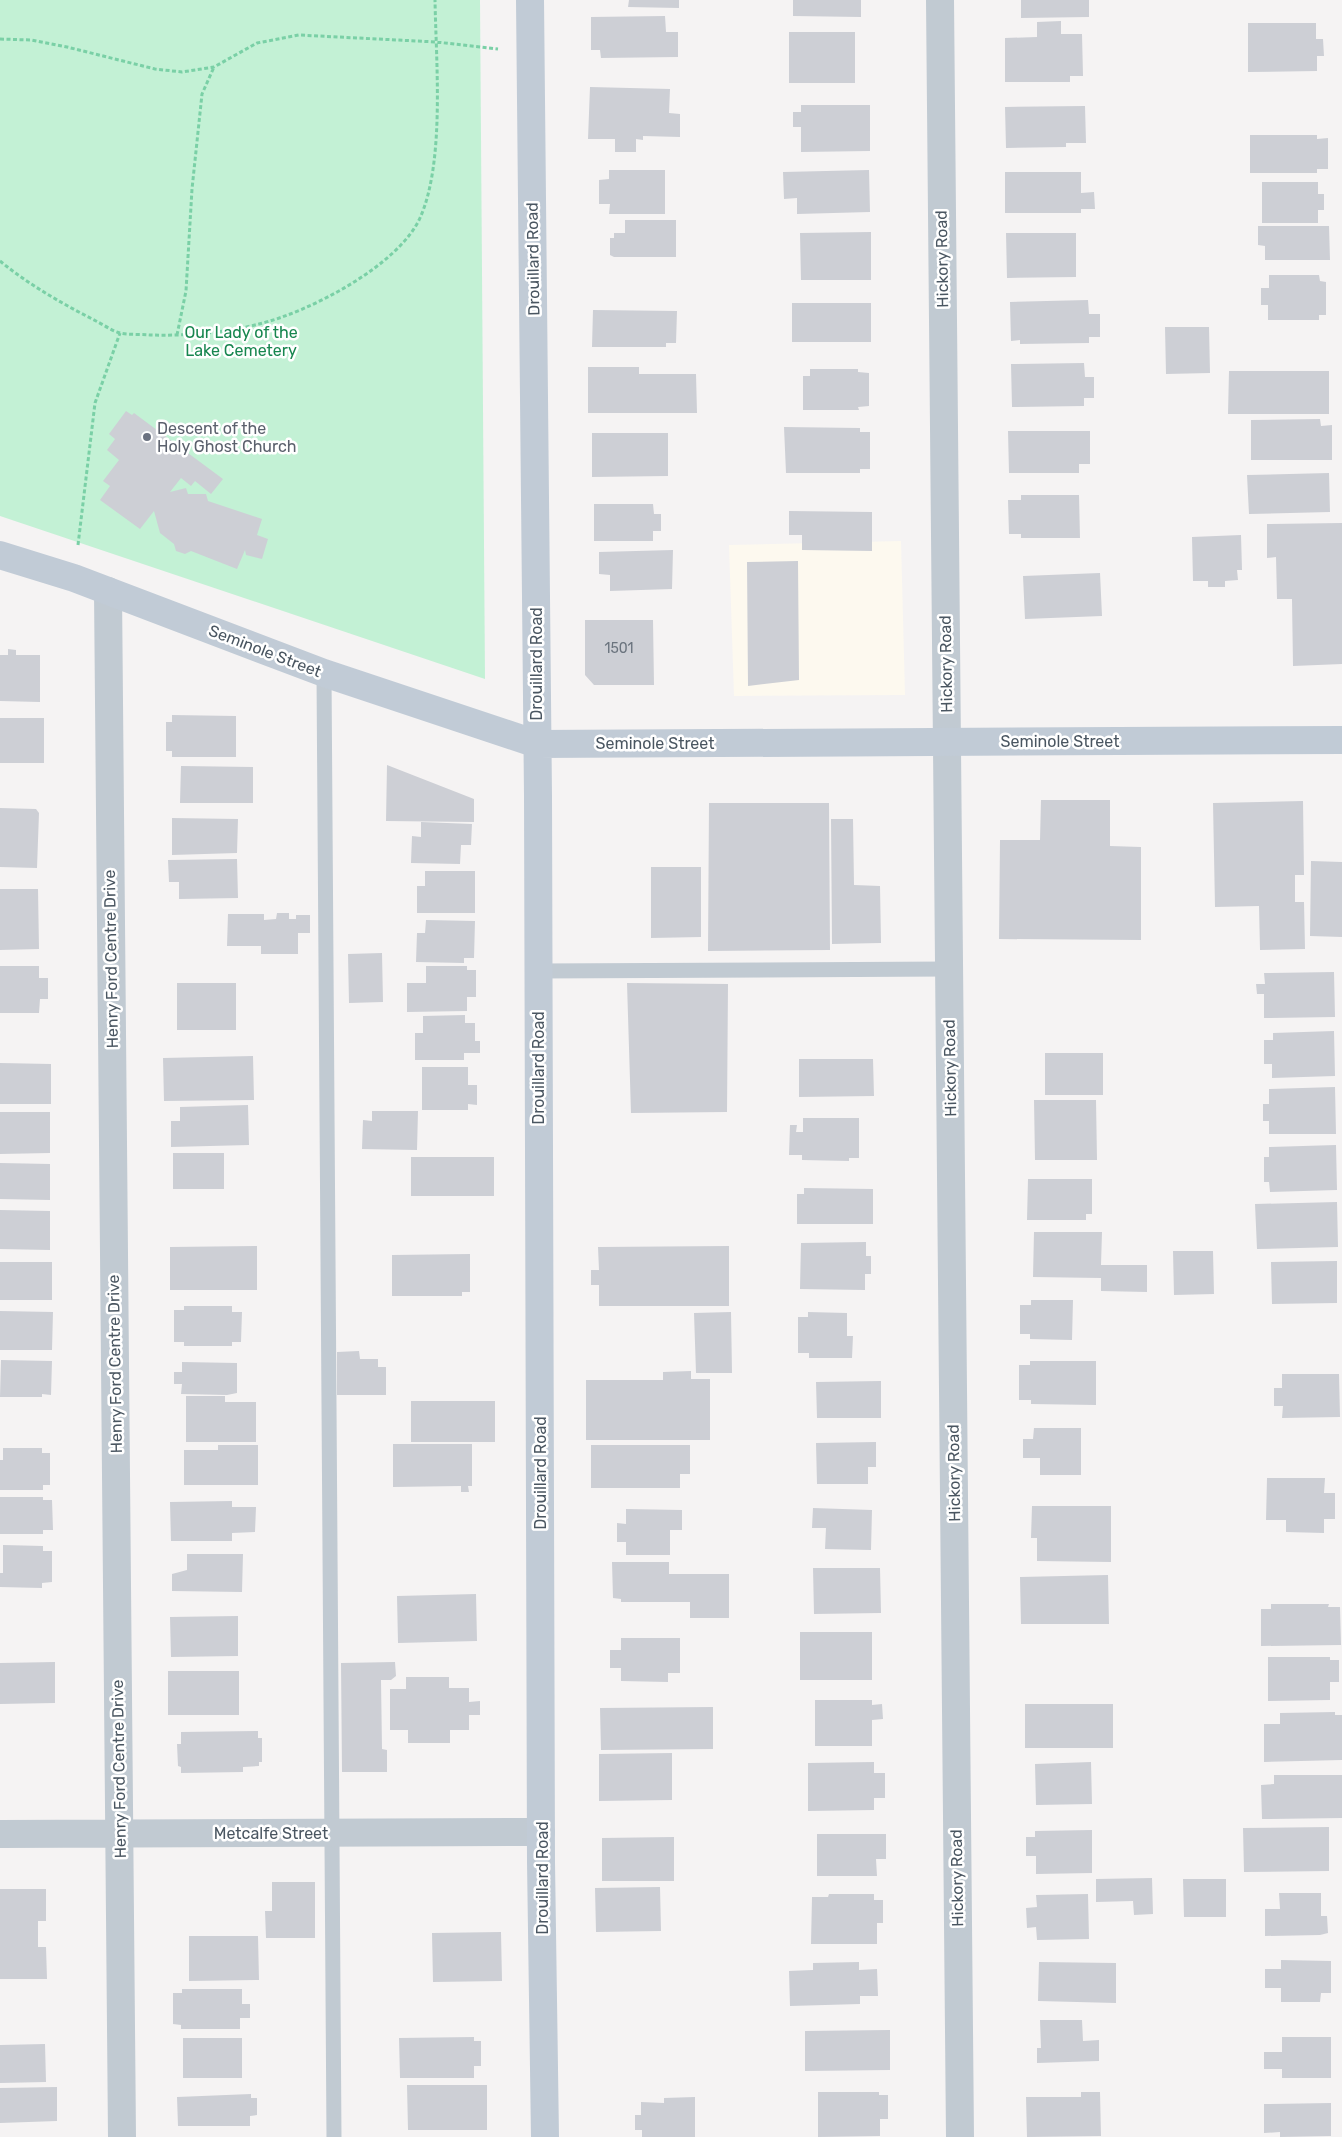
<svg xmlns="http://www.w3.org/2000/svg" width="1342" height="2137" font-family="Rubik,sans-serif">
	<rect width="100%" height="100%" fill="#f5f3f3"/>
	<!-- commercial -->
	<path fill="#fdf9ef" d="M901,541l4,154 -171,1 -5,-151z"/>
	<!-- green -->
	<path fill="#c3f1d5" d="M0,0h480l5,679 -485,-163z"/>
	<!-- building -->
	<path fill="#cdcfd5" d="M629,0h50v8l-51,-1z
		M793,0h68v17l-68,-1z
		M1021,0h68v17l-68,1z
		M665,16l1,16h12v25l-77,1 -1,-8h-9v-33z
		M1061,21v13h21l1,42h-13v6h-65v-44l32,-1v-15z
		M1248,23h68v16h7l1,17h-7v15l-69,1z
		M789,32h66v51h-66z
		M590,87l80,2 -1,24 11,1v23l-37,-1v4l-7,-1v13h-21v-13h-27z
		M801,105h69v46l-69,1v-25h-8v-15h8z
		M1085,106l1,37h-20v4l-60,1 -1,-41z
		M1250,135h67v4l11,-1v31h-11v4h-67z
		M609,170h56v44h-56l1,-10h-11v-24l10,-1z
		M869,170l1,42 -73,2v-16l-13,1 -1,-27z
		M1005,172h76v21l13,-1 1,17h-14v4h-76z
		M1262,182h56v12h6v16h-6v13h-56z
		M625,220h51v37h-62l-4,-2v-17h4v-5h11z
		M1258,226h71l1,34h-65v-14l-7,-1z
		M871,232v48h-70l-1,-47z
		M1006,233h70v44l-69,1z
		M1269,275h50l1,6 6,1v33h-7v5h-51v-15h-7v-17h8z
		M1088,300l1,14h11v23h-11v6l-69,1v-4l-9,1 -1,-39z
		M792,303h79v39h-79z
		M593,310l84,1 -1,32h-10v4h-74z
		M1165,327h44l1,46 -44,1z
		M1084,363l1,14h9v21h-10v8l-72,1 -1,-43z
		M588,367h51v7h57l1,39h-109z
		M810,369h48v3l11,1v33l-11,1 1,3h-56v-34h7z
		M1229,371h100v43h-101z
		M126,411l6,4 2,-2 89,66 -12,15 -16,-13 -4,5 -10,-8 -11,14 16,-4 2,6h18l2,7 54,18 -5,16 11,4 -6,20 -16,-4 -1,-5 -8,19 -46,-18 -6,3 -9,-3 -2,-7 -14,-11 -6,-22 -14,18 -40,-29 10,-14 -7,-5 16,-21 -12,-10 8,-11 -6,-5z
		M1320,419l1,7 11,-1v35h-81v-40z
		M784,427l76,1v4h10v37h-10v4h-74z
		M1008,431h82v33h-11v9h-70z
		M592,433h76v43l-76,1z
		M1329,473l1,39 -81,2 -2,-39z
		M1021,495h58l1,43h-59v-4h-12l-1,-34h13z
		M594,504h59l1,10h7v17h-8v10h-59z
		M789,511l83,1v39l-70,-1v-15h-13z
		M1342,523v141l-49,2 -1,-67h-15l-1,-42 -9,1v-34z
		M1241,535l1,35h-5l1,10 -13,1v6h-17v-6h-15l-1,-44z
		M673,550l-1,39 -62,2v-16l-11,-1v-22z
		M798,561l1,119 -51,6 -1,-124z
		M1100,573l2,43 -77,3 -2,-43z
		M585,620h68l1,65h-60l-9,-10z
		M8,649l8,1v5h24v47l-40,-1v-46h8z
		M172,715l64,1v41h-64v-6h-6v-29h6z
		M0,718h44v45h-44z
		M387,765l87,34v23l-88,-1z
		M181,766l72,1v36h-73z
		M1041,800h69v46l31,1v93l-142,-1 1,-99h40z
		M1303,801l1,74h-9v27h9l1,47 -45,1 -1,-44 -44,1 -2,-104z
		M709,803h120l1,147 -122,1z
		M0,808l36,1 3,4 -2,55 -37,-1z
		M172,818l66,1 -1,34 -65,2z
		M831,819h22l1,66 26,1 1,57 -49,1z
		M421,822l51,2 -1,21h-10l-1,19 -49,-1 1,-27 9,1z
		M237,859l1,39 -59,1v-17h-10l-1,-22z
		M1311,861l31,1v75l-32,-1z
		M651,867h50v70l-50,1z
		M425,871h50v42h-58v-27h8z
		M0,889h38l1,60 -39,1z
		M277,913h12v6h7v-4h14v18h-12v21h-37v-8h-34l1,-32h36v6l12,-1z
		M426,920l49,1 -1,37h-10v5l-48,-1 1,-29h8z
		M382,953l1,49 -34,1 -1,-49z
		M0,966h39v12h9v21h-8l-1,14h-39z
		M426,966h41v4h9v27h-9v14l-60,1v-29h19z
		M1334,972l1,45 -71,1v-24h-7l-1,-10h9l-1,-11z
		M177,983h59v47h-59z
		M627,983l101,1 -1,128 -96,1z
		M465,1015v8h10v18h5v12h-16v7h-49v-27h8v-17z
		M1334,1031l1,45 -63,2v-14h-8v-24h9v-7z
		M1045,1053h58v42h-58z
		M253,1056l1,44 -90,1 -1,-43z
		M799,1059h74l1,37 -75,1z
		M0,1063l51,1v40h-51z
		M422,1067h46v18h9v20l-9,-1v6h-46z
		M1335,1087l1,47h-67v-13h-6v-17h6v-15z
		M1034,1100h62l1,60h-62z
		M248,1105l1,40 -78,2v-26h9v-14z
		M372,1111h46l-1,39 -55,-1 1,-29 9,1z
		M0,1112h50v41l-50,1z
		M803,1118h56v40h-10v3l-47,-1v-5h-13l1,-30h7l-1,7h7z
		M1336,1145l1,45 -67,2 -1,-10h-5v-25h5v-10z
		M173,1153h51v36h-51z
		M411,1157h83v39h-83z
		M0,1163l50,1v36l-50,-1z
		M1028,1179h64v35h-6v6h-59z
		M804,1188l69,1v35h-76v-30h7z
		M1337,1202l1,45 -81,2 -2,-45z
		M0,1210l50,1v39l-50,-1z
		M1034,1232h68l-1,33h46v27l-46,-1v-13l-68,-1z
		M866,1242v14h5v18h-6v16l-65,-1 1,-46z
		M257,1246v44h-87v-43z
		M729,1246v60h-130v-21h-8v-15h8l-1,-23z
		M1173,1251h40l1,43 -40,1z
		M470,1254v38h-8v4h-70v-41z
		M1337,1261v42l-65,1 -1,-42z
		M0,1262h52v38h-52z
		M1031,1300h42l-1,40 -42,-1v-5h-10v-29h11z
		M184,1306h48v6h10l-1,30h-9v4h-48v-4h-10v-32h10z
		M0,1311l53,1 -1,38h-52z
		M731,1312l1,61h-36l-2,-60z
		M808,1312l39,1v23h6l-1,22h-43v-5h-11v-36h10z
		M359,1351l1,8h18v8h8v28h-49v-43z
		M1,1360l51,1 -1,34 -9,-1v3h-42z
		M1030,1361h66v44l-65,-1v-4h-12v-35h11z
		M182,1362l55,1v30l-10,2 -46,-1 1,-10h-8v-12h8z
		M691,1371v8h19v61h-124v-60h77v-8z
		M1282,1374h57l1,43 -58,1 1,-12h-9v-18h8z
		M881,1381v37h-64l-1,-36z
		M186,1396h39v6h31v40h-70z
		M411,1401h84v41h-84z
		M1034,1428h47v47h-41v-17h-17v-19h10z
		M876,1442v25h-8v17h-51l-1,-41z
		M393,1444h79v42h-4l1,6h-8v-6l-68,1z
		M218,1445h40v40h-74v-35h34z
		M591,1445h99v29h-10v14h-89z
		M3,1448h39v5h8v32h-7v5h-43v-30h3z
		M1267,1478h58l-1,15h11v26h-11v14l-38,-1v-12h-20z
		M0,1497h43v3h9l1,30h-10v4h-43z
		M232,1501v6h24l-1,25 -23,1v8h-61l-1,-39z
		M1032,1506h79v56l-74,-1v-23h-6z
		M813,1508l59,2 -1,40 -46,-1 1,-21h-14z
		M626,1509l56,1v20h-12v25h-44v-13h-9v-19l9,1z
		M3,1545l40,1v5h9v31l-10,1v5l-42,-1v-14h3z
		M187,1554h56l-1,38 -70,-1v-17l15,-4z
		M612,1562h57v12h60v44h-39v-16h-69v-3l-8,-1z
		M813,1568h67l1,45 -67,1z
		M1108,1575l1,49h-88l-1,-47z
		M476,1594l1,47 -79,2 -1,-47z
		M1271,1604h58l-1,3h12l1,38 -80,1v-37h10z
		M238,1616v40l-67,1 -1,-40z
		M800,1632h72v48h-72z
		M621,1638h59v35h-12v9l-47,-1v-13h-11v-18h11z
		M1268,1657h62v3h9v22h-9v18l-62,1z
		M55,1662v41l-55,1v-41z
		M395,1662l1,14 -5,4h-10l1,69 5,1v22h-45l-1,-109z
		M168,1671h71v44h-71z
		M406,1677h43v11h20v14l11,-1v14h-11v15h-19v13h-42v-13h-18v-41h16z
		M815,1700h57v5l10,-1 1,15 -11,1v26h-57z
		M1025,1704h88v44h-88z
		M713,1707v42l-112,1 -1,-42z
		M1335,1712v3h7v45l-78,2v-38h16v-11z
		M258,1731v7h4v24h-3v4l-16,1v5l-62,1v-6l-3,-1 -1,-22h4v-12z
		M672,1753v47l-73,1v-47z
		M874,1762v11h11v25h-11v12l-66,1v-48z
		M1091,1762l1,42 -56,1 -1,-41z
		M1274,1775h68v43l-80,1 -1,-34 13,-1z
		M1329,1827v44l-85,1 -1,-44z
		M1092,1830v43l-56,1v-18h-10v-19h9v-6z
		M817,1834h69v25h-10l1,17h-60z
		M674,1837v44h-72v-43z
		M1152,1878l1,36 -19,1 -1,-14 -37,1v-23z
		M1183,1879h43v38h-42z
		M272,1882h43v56h-49l-1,-27h7z
		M660,1887l1,44 -65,1 -1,-44z
		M0,1889h46v32h-8v26h8l1,32h-47z
		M1279,1893h42v23h6l1,17 -8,2 -55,1v-27h15z
		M829,1894h45v6h9v23h-6v21h-66l1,-47h16z
		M1088,1894l1,45 -52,1 -1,-13 -9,1 -1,-20 11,-1 -1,-12z
		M501,1932l1,49 -69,1 -1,-49z
		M189,1936h69l1,44 -70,1z
		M1281,1960l50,1v32h-10l-1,9h-39v-14h-16v-19h16z
		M859,1962v8l18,-1 1,27h-18v8l-70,2 -1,-35 24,-1v-7z
		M1039,1962l77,1v40l-78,-2z
		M182,1989h60v15h8v14h-10v11h-59v-4l-8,-1v-31h9z
		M1040,2020h42l1,21 16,-1v21l-62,2v-15h4z
		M890,2030v40l-85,1v-40z
		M474,2037v4h7v25h-7v12h-74l-1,-40z
		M1282,2037h49v41h-49v-9h-18v-17h18z
		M183,2038h59v40h-59z
		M45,2044l1,38 -46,1v-38z
		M407,2085h80v45h-79z
		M57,2087v34l-57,2v-35z
		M818,2092h61v3h9v24h-8v17l-62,1z
		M1081,2092h19l1,44 -74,1 -1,-40h55z
		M251,2094v4h6v17l-7,1v10h-72l-1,-29z
		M695,2097v40h-53v-7h-7v-15h6v-13l23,1v-5z
		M1331,2103v33l-51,1v-5l-16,1v-29z"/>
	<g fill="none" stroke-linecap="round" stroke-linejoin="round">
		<!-- path -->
		<path stroke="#7ad0a6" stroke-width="3" stroke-dasharray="4 2.5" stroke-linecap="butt" d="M0,39l31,1 36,7 88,22 27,3 32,-5 43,-24 42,-8 137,7 62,7
			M0,261c29,24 63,43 96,60 8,4 16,10 24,12 9,2 21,1 30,2 36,1 74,-2 109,-11 50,-12 139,-58 161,-106 25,-56 16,-156 15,-218
			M177,335l9,-44 6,-102 10,-95 12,-27
			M78,545l17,-142 25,-70"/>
		<!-- lane -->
		<path stroke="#c1cad2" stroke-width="15" d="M324,673l10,1464
			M538,971l411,-2"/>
		<!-- street -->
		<path stroke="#c1cad2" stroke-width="28" d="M940,0l20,2137
			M108,591l14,1546
			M0,1834l541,-2"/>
		<!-- secondary -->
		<path stroke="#c1cbd6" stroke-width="28" d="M530,0l8,796 3,1066 4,275
			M0,555l74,23 250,95 213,71 805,-4"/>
	</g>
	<!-- markers -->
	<circle fill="#6b7280" stroke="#fff" stroke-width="2" cx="147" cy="437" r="5"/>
	<g text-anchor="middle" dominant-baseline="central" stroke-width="5" stroke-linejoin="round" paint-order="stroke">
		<!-- number labels -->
		<g font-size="14" fill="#6b747e">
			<text x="619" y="648">1501</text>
		</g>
		<!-- street labels -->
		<g font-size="16" fill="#4a5661" stroke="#fff">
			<text transform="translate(533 259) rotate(-91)">Drouillard Road</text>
			<text transform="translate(942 259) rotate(-91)">Hickory Road</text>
			<text transform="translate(265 651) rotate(21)">Seminole Street</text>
			<text transform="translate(536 664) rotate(-90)">Drouillard Road</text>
			<text transform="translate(946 664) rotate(-91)">Hickory Road</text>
			<text x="1060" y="741">Seminole Street</text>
			<text x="655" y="743">Seminole Street</text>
			<text transform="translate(111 959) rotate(-91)">Henry Ford Centre Drive</text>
			<text transform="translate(538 1068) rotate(-90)">Drouillard Road</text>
			<text transform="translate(950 1068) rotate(-91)">Hickory Road</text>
			<text transform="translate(115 1364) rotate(-91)">Henry Ford Centre Drive</text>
			<text transform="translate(540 1473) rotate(-90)">Drouillard Road</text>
			<text transform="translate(954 1473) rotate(-91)">Hickory Road</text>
			<text transform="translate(119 1769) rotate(-91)">Henry Ford Centre Drive</text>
			<text x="271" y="1833">Metcalfe Street</text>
			<text transform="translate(542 1878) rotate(-90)">Drouillard Road</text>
			<text transform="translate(957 1878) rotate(-91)">Hickory Road</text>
		</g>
		<!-- park labels -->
		<g font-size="16" fill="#17864f" stroke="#fff">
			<text x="241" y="332">Our Lady of the<tspan x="241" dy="18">Lake Cemetery</tspan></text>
		</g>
		<!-- worship labels -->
		<g font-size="16" fill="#5b616d" stroke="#fff" text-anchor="start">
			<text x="157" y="428">Descent of the<tspan x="157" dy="18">Holy Ghost Church</tspan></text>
		</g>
	</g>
</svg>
